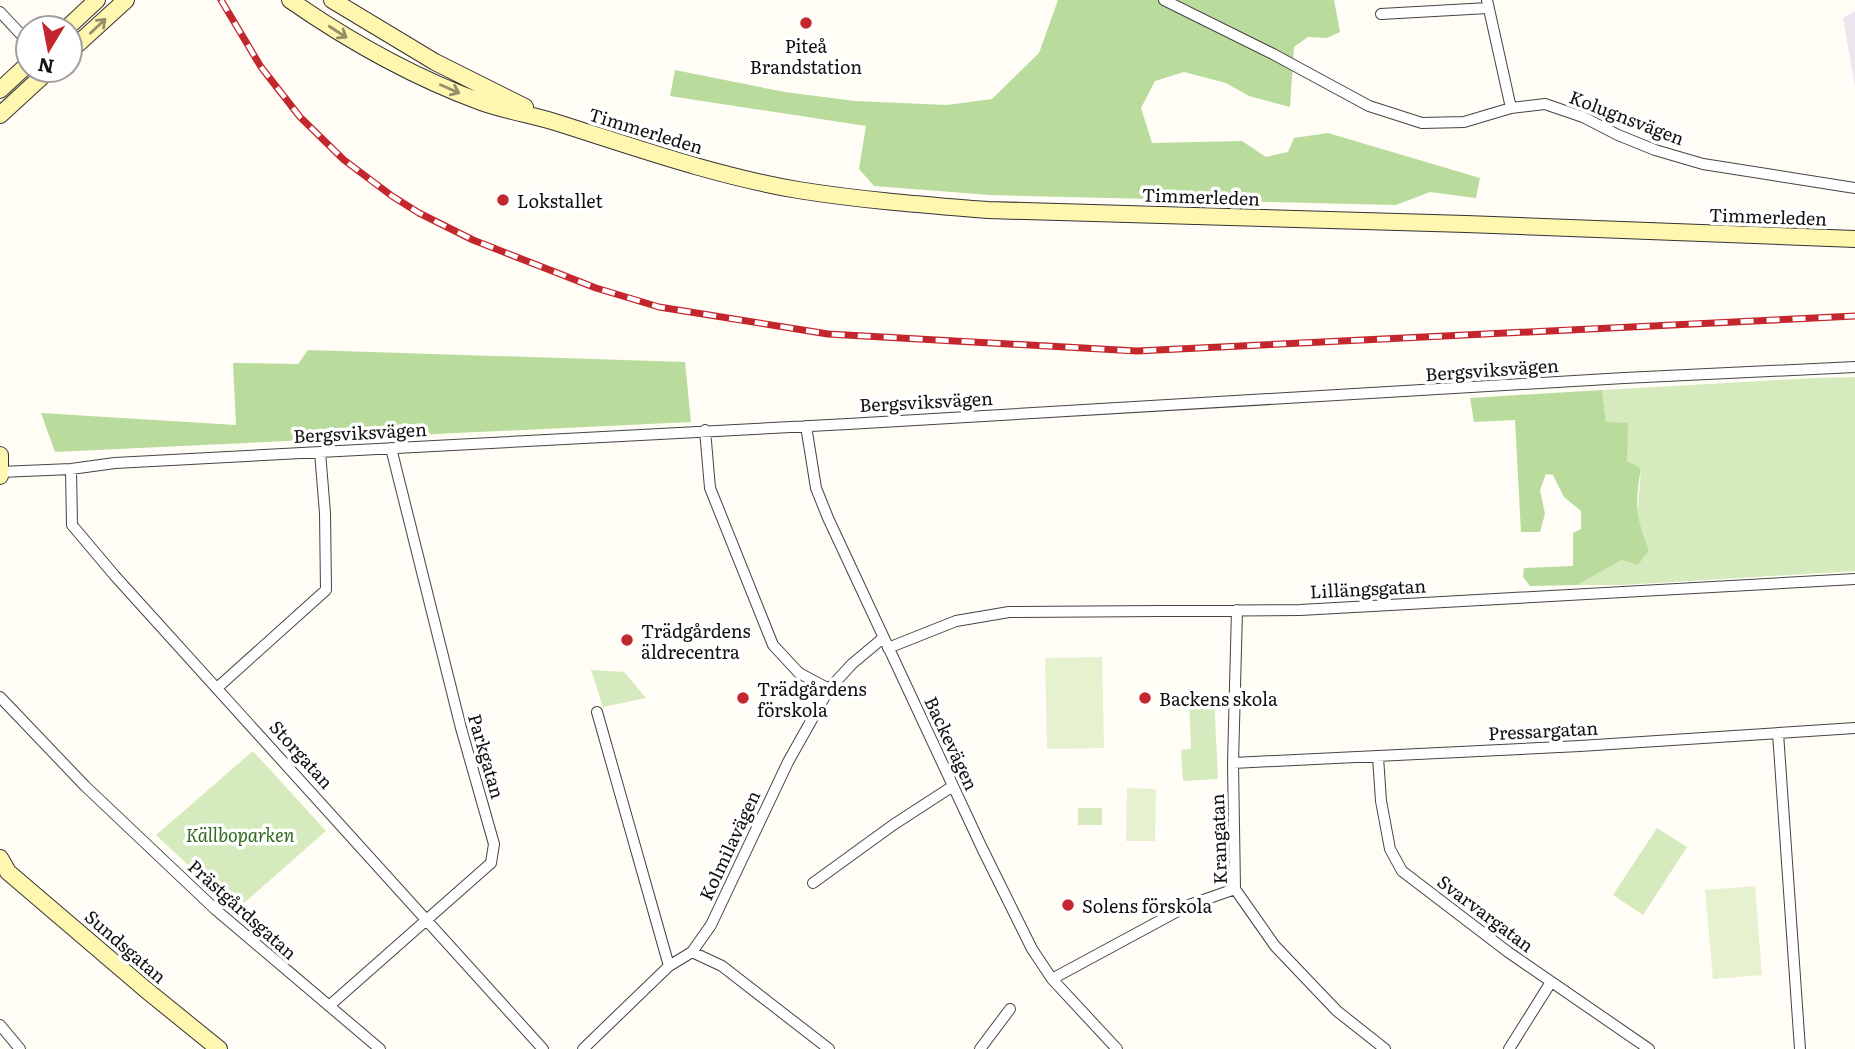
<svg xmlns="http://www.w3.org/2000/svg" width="1855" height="1049" font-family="Literata,serif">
	<rect width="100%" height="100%" fill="#fffdf5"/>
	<!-- industrial -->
	<path fill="#eee6ef" d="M1855,11v76l-12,-69z"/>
	<!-- green -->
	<path fill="#d5ebbd" d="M1855,377v194l-232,14h-46l45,-25 27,-10 -12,-29 4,-53 -14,-7 -21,-38 -4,-33 212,-12z
		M591,670l33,2 22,26 -43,9z
		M1214,698l4,81 -35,2 -2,-31 10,-1 -2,-50z
		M253,751l73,80 -90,79 -80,-75z
		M1078,808h24v17h-24z
		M1657,828l30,19 -44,68 -30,-20z"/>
	<!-- forest -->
	<path fill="#b9dc9c" d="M1058,0h276l6,32 -13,6 -19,-1 -14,10 -4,60 -41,-11 -23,-13 -42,-11 -29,9 -14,27 11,35 90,-2 24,16 22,-5 6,-14 34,-5 152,45 -4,20 -46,-6 -34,13 -406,-10 -116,-9 -15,-17 7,-43 -196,-30 5,-26 110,22 70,9 92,4 45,-6 47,-46z
		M308,350l377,12 6,60 -636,30 -14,-39 195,12 -3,-62 65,1z
		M1602,390l4,32 22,1 -1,38 14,7c-6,36 -6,48 8,82l-11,15 -16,-5 -45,25 -47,1 -7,-9 1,-9 49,-2v-33l8,-4v-18l-17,-14 -11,-22 -7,-1 -6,16 5,24 -5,18h-19l-6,-112 -41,2 -4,-24z"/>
	<!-- pitch -->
	<path fill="#e6f2cf" d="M1102,657l2,91 -57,1 -2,-91z
		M1127,788l29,1 -1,52h-29z
		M1755,886l7,89 -49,4 -8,-89z"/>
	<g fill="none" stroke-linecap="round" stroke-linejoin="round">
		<defs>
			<path id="street" d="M1164,0l109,54 96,52 53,17 42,-1 47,-14 34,-4 38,13 35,18 37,15 48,14 152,24
				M1487,0l24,108
				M0,12l28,30
				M1381,14l107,-6
				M806,426l10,62 12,30 154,330 50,101 20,30 65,70
				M705,430l5,58 63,157 26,28 30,16
				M71,469l1,56 43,51 428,473
				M0,472l71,-3 44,-6 733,-39 776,-46 231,-11
				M1237,610l-4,153 2,126 40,57 62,65 48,38
				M888,648l68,-27 53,-9 291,-2 555,-31
				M217,688l109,-98 -1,-77 -5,-61
				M0,697l85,89 131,124 164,139
				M597,712l72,254
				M1778,733l22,316
				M1378,757l3,44 9,48 12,22 106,81 141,97
				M1233,763l347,-17 275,-18
				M813,883l80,-58 60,-39
				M692,952l30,14 107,83
				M1052,979l137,-74 46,-16
				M329,1006l162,-143 3,-19 -33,-116 -70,-280
				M0,1025l20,24
				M583,1049l86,-83 23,-14 19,-27 77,-163 41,-73 23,-25 31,-26
				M980,1049l30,-40
				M1509,1049l42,-67"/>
			<path id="secondary" d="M290,0c59,41 123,77 191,102 25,9 52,13 77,21 79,25 158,53 240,67 62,10 126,15 190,20l478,14 389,15
				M332,0l103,62 90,45
				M67,28l30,-28
				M70,51l56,-51
				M0,90l28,-26
				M0,115l49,-45
				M0,455v21
				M0,858l8,14 137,117 74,60"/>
		</defs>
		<!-- street casing -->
		<use href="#street" stroke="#444" stroke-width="12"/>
		<!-- secondary casing -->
		<use href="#secondary" stroke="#333" stroke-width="18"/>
		<!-- street -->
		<use href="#street" stroke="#fff" stroke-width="10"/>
		<!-- secondary -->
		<use href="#secondary" stroke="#fff6b0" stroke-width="16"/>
		<defs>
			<path id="rail" d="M221,0l40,67 39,50 44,43 48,36 27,17 54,27 123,48 63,19 169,27 309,17 718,-35"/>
		</defs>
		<!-- rail casing -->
		<use href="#rail" stroke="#c4262e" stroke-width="7"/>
		<!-- rail -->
		<use href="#rail" stroke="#fff" stroke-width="4.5" stroke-dasharray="13" stroke-linecap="butt"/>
	</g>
	<!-- one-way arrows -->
	<defs><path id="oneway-shaft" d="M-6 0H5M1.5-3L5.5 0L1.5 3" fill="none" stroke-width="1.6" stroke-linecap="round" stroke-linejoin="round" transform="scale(1.75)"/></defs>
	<g stroke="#948f68">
		<use href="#oneway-shaft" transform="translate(98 26) rotate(-43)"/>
		<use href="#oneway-shaft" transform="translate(338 32) rotate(33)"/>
		<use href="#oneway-shaft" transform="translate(450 89) rotate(24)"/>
	</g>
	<!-- markers -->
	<g fill="#c4262e" stroke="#fff" stroke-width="2.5">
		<circle cx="806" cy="23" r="7"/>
		<circle cx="503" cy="200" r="7"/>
		<circle cx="627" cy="640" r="7"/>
		<circle cx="743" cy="698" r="7"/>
		<circle cx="1145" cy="698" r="7"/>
		<circle cx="1068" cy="905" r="7"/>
	</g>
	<g text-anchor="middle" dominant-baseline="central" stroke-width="7" stroke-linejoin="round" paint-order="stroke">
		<!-- poi labels -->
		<g font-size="18" fill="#111" stroke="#fff" text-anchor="start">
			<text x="806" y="45" text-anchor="middle">Piteå<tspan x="806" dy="21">Brandstation</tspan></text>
			<text x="517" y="200">Lokstallet</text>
			<text x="641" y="630">Trädgårdens<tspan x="641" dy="21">äldrecentra</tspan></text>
			<text x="757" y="688">Trädgårdens<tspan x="757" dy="21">förskola</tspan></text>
			<text x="1159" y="698">Backens skola</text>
			<text x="1082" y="905">Solens förskola</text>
		</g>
		<!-- street labels -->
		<g font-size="18" fill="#111" stroke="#fff">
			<text transform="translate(1627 117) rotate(21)">Kolugnsvägen</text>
			<text transform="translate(646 130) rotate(17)">Timmerleden</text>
			<text transform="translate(1201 196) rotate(2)">Timmerleden</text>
			<text transform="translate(1768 216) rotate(2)">Timmerleden</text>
			<text transform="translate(1492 369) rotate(-4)">Bergsviksvägen</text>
			<text transform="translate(926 401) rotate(-3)">Bergsviksvägen</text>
			<text transform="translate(360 432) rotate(-3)">Bergsviksvägen</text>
			<text transform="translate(1368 588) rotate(-3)">Lillängsgatan</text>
			<text transform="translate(1543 730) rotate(-3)">Pressargatan</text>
			<text transform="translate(952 743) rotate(65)">Backevägen</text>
			<text transform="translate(302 754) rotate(48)">Storgatan</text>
			<text transform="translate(487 756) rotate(74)">Parkgatan</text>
			<text transform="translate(1218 839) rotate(-92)">Krangatan</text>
			<text transform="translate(729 845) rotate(-65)">Kolmilavägen</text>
			<text transform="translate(243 909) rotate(42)">Prästgårdsgatan</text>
			<text transform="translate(1486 913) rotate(37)">Svarvargatan</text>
			<text transform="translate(126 946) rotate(41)">Sundsgatan</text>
		</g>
		<!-- park labels -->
		<g font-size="18" font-style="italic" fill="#2f6b1f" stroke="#fff">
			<text x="240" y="834">Källboparken</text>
		</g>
	</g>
	<!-- north arrow -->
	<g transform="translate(49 49) rotate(190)"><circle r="33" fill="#ffffff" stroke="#a0a0a0" stroke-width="2"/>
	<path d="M0-5L12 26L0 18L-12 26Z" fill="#c4262e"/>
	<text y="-10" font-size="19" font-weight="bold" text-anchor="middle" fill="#111111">N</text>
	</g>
</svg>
